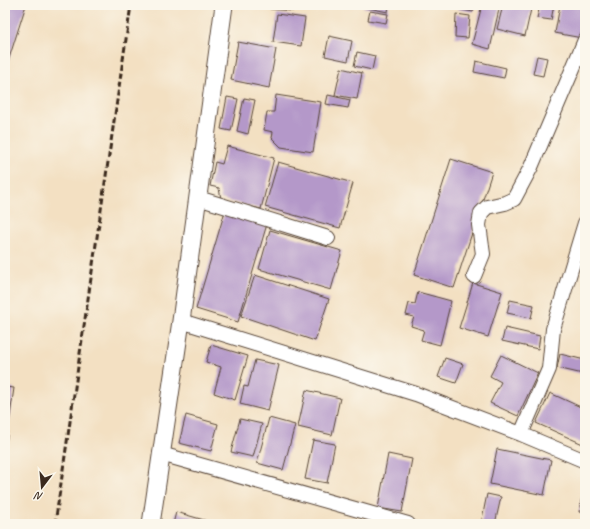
<svg xmlns="http://www.w3.org/2000/svg" width="590" height="529" font-family="Caveat,sans-serif">
	<rect width="100%" height="100%" fill="#fbf7ec"/>
	<filter id="ink" filterUnits="userSpaceOnUse"><feTurbulence type="fractalNoise" baseFrequency=".025" numOctaves="2"/><feDisplacementMap in="SourceGraphic" scale="8" xChannelSelector="R" yChannelSelector="G"/><feConvolveMatrix kernelMatrix="1 2 1 2 8 2 1 2 1" color-interpolation-filters="sRGB"/></filter>
	<filter id="wash" filterUnits="userSpaceOnUse"><feTurbulence type="fractalNoise" baseFrequency=".012" numOctaves="4" result="noise"/><feDisplacementMap in="SourceGraphic" scale="16" xChannelSelector="R" yChannelSelector="G"/><feGaussianBlur stdDeviation="0.9" result="paint"/><feColorMatrix in="noise" values="0 0 0 0 0 0 0 0 0 0 0 0 0 0 0 0 0 1.4 0 .05"/><feComposite in="paint" operator="in"/></filter>
	<g filter="url(#wash)">
		<rect width="100%" height="100%" fill="#f3e0c2"/>
		<g id="blocks">
			<!-- building -->
			<path fill="#b498c9" d="M5,5h21l-21,66z
				M271,5h22v6l-23,-2z
				M364,5h25l-1,7 -25,-5z
				M459,5h16l-2,7 -15,-3z
				M482,5h18l-10,44 -18,-5z
				M503,5h28l-1,4h1l-6,27 -28,-7z
				M540,5h14l-3,15 -14,-2z
				M560,5h25v17l-3,16 -27,-5z
				M370,11l18,3 -2,9 -18,-3z
				M277,14l28,4 -4,28 -28,-4z
				M456,14l14,2 -2,22 -13,-1z
				M329,36l23,5 -4,20 -23,-5z
				M238,42l38,7 -7,39 -38,-8z
				M357,52l18,4 -3,14 -18,-4z
				M537,56l10,2 -4,18 -10,-2z
				M476,61l30,7 -2,10 -30,-6z
				M341,68l21,5 -5,26 -22,-4z
				M276,95l45,7 -8,50 -32,-5 -9,-9 1,-6 -9,-2 3,-18h7z
				M328,95l22,5 -2,8 -22,-4z
				M227,97l11,2 -7,32 -10,-2z
				M244,98l11,2 -7,34 -11,-3z
				M227,146l47,12 -13,51 -40,-10 -2,-11 -9,-2 5,-24 7,2z
				M451,159l41,13 -38,116 -40,-13z
				M278,162l75,21 -13,45 -75,-21z
				M225,211l42,13 -29,98 -42,-13z
				M270,230l72,21 -11,39 -72,-21z
				M255,275l74,24 -14,42 -74,-25z
				M473,283l29,9 -14,45 -29,-9z
				M418,292l33,9 -11,44 -19,-5 3,-10 -13,-4 3,-9 -8,-2 3,-12 6,1z
				M510,300l24,5 -3,13 -24,-5z
				M505,328l35,8 -2,13 -36,-8z
				M211,345l37,11 -13,44 -21,-7 7,-26 -15,-5z
				M560,354l25,6 -2,14 -26,-6z
				M501,355l37,18 -20,43 -28,-13 11,-21 -11,-6z
				M445,358l18,6 -7,19 -18,-6z
				M255,360l24,5 -11,46 -28,-7 4,-18 4,1z
				M5,387l9,1 -8,56h-1z
				M306,390l34,8 -8,37 -34,-8z
				M550,393l35,16v36l-49,-22z
				M186,415l32,9 -7,27 -32,-8z
				M269,418l26,7 -12,45 -26,-7z
				M240,419l22,5 -9,33 -22,-5z
				M313,440l22,4 -8,39 -22,-4z
				M497,449l54,11 -7,35 -54,-11z
				M388,454l24,5 -10,53 -24,-4z
				M584,485h1v28l-6,-1z
				M487,494l14,3 -6,27h-14z
				M176,512l35,10 -1,2h-37z"/>
		</g>
	</g>
	<g filter="url(#ink)">
		<use href="#blocks" fill-opacity="0" stroke="#574537" stroke-width="1"/>
		<g fill="none" stroke-linecap="round" stroke-linejoin="round">
			<defs>
				<path id="minor" d="M198,198l130,40
					M474,276l9,-22 -4,-29 2,-12 6,-6 18,-4 9,-4 17,-32 54,-127
					M181,321l235,73 105,40 64,27
					M521,434l28,-65 4,-40 32,-106
					M161,454l247,70"/>
				<path id="tertiary" d="M151,524l30,-203 43,-316"/>
			</defs>
			<!-- minor casing -->
			<use href="#minor" stroke="#574537" stroke-width="16"/>
			<!-- tertiary casing -->
			<use href="#tertiary" stroke="#574537" stroke-width="19"/>
			<!-- minor -->
			<use href="#minor" stroke="#fff" stroke-width="14"/>
			<!-- tertiary -->
			<use href="#tertiary" stroke="#fff" stroke-width="17"/>
			<!-- rail -->
			<path stroke="#3b2a1e" stroke-width="3" stroke-dasharray="6 3" stroke-linecap="butt" d="M55,524l76,-519"/>
		</g>
	</g>
	<!-- margin -->
	<rect width="590" height="529" fill="none" stroke="#fbf7ec" stroke-width="20"/>
	<!-- north arrow -->
	<g transform="translate(42 487) rotate(196)" stroke="#fbf7ec" stroke-width="3" paint-order="stroke">
	<path d="M0-3L7 15L0 10L-7 15Z" fill="#3b2a1e"/>
	<text y="-6" font-size="11" font-weight="bold" text-anchor="middle" fill="#3b2a1e">N</text>
	</g>
</svg>
